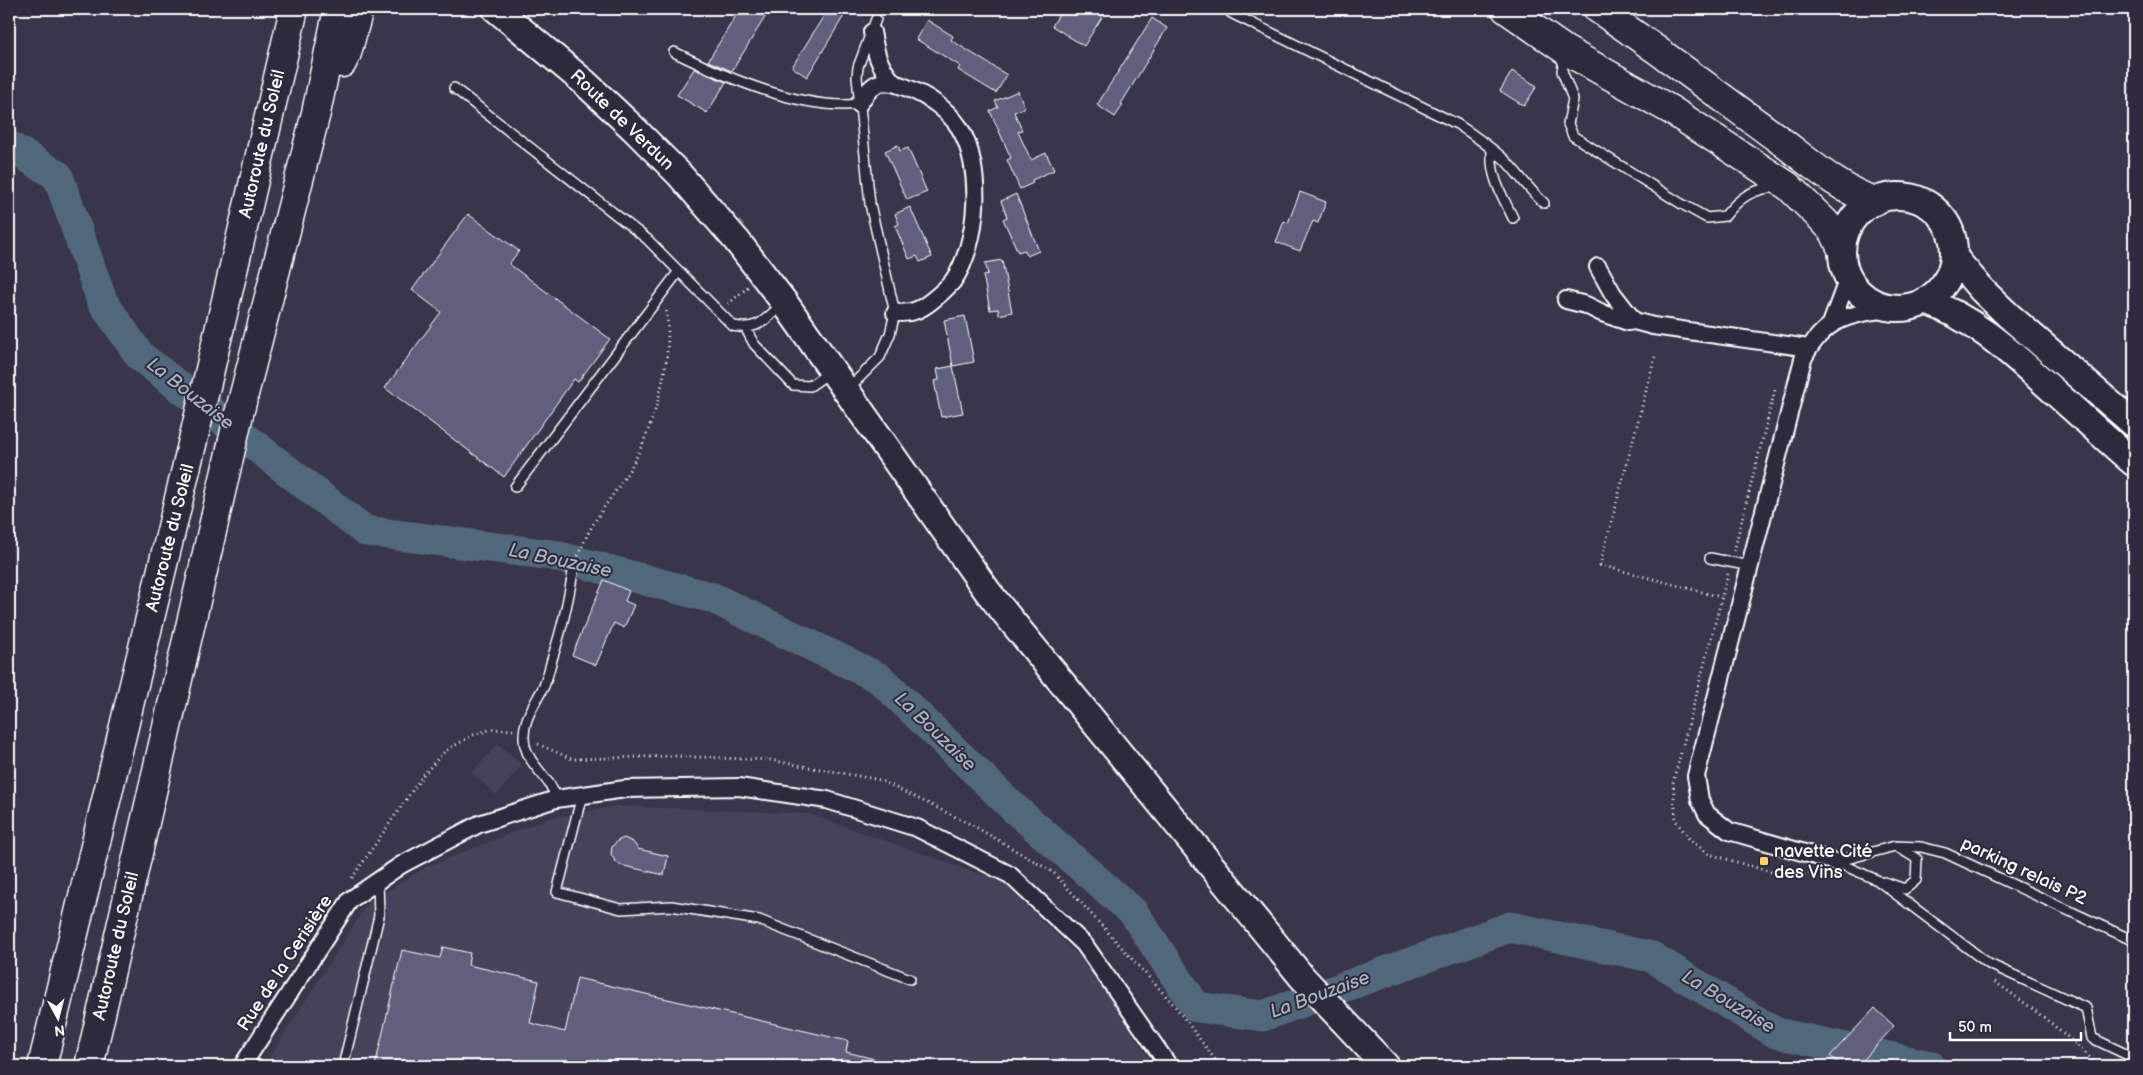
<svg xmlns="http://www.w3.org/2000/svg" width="2143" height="1075" font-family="'Balsamiq Sans',sans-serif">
	<rect width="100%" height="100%" fill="#39354a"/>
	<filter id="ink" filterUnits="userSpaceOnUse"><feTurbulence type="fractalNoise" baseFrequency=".02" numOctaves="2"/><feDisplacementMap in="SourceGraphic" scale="10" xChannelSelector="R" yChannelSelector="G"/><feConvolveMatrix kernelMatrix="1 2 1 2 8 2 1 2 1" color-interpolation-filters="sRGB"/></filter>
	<g filter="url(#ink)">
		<!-- built -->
		<path fill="#45425a" d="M498,744l24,21 -26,30 -24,-22z
			M615,806l195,8 192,68 87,84 65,100h-890l104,-163 58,-36 123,-49z"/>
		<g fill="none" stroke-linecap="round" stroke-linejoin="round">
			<!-- river -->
			<path stroke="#51687c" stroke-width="31" d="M9,146l49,30 44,125 38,55 225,175 187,24 161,43 166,80 136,131 118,103 63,95 67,9 247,-89 142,30 124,76 154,33"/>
		</g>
		<!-- building -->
		<path fill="#61607e" stroke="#fff" d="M740,9h30l-38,62 -24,-10z
			M828,9h20l-41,68 -15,-10z
			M1057,9h50l-23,37 -32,-20 6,-10z
			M1152,18l15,10 -46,76 2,1 -8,12 -18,-12z
			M927,20l26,16 -2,4 56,35 -11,18 -38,-23 2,-4 -44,-27z
			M694,69l32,13 -19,31 -30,-18z
			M1512,71l25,15 -13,20 -24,-15z
			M1018,91l7,17 -11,4 8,18 -4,2 13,28 15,-7 8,17 -22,10 1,3 -13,6 -13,-29 4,-2 -21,-47 8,-4 -3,-6z
			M898,145l2,6 8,-3 19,44 -20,8 -22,-49z
			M1300,192l26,10 -8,21 -5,-2 -13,30 -24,-9 8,-21 4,2z
			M1016,194l23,57 -12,5 -2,-6 -7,2 -15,-33 4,-2 -6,-16z
			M910,207l22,50 -12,5 -3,-6 -8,3 -14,-33 4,-2 -4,-10z
			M468,214l51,37 -10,13 101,75 -32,43 -4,-3 -70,98 -119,-89 56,-76 -29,-22z
			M1002,260l10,52 -13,3 -1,-6 -8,1 -7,-35 5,-1 -3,-11z
			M965,316l9,46 -21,4 10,47 -22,4 -7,-36 5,-1 -2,-11 16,-3 -9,-46z
			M604,580l25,11 -4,10 9,4 -10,23 -10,-5 -18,42 -24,-10z
			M624,838l9,4 5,7 30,7 -4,19 -44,-10 -5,-4 -4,-7 1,-7 5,-6z
			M443,947l27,6 -2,12 71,16 -9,42 35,9 12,-54 271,63 -2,11 37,9v5h-508l27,-116 38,8z
			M1875,1008l19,18 -36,40h-16l-12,-10z"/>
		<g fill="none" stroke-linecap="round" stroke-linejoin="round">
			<defs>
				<path id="service" d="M1231,13l226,111c17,11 32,22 47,35 14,14 24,30 40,44
					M674,52c51,25 128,59 185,52
					M1565,53l-3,18 11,28 -5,25 5,12 107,67 27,15 18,-2c15,-19 27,-27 52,-29
					M454,88l193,151 86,87c25,5 32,-6 49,-22
					M1492,151c-2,26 10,44 21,67
					M746,329l8,15 39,41 17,1 20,-14
					M848,389l32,-32 10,-23 5,-21 -25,-109 -13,-127 1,-10 18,-48
					M515,487l164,-216
					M1710,558l40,8
					M582,795l-25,97 64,17 50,-3 88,14 151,59
					M556,799c-4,-20 -26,-32 -31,-53 -5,-24 9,-40 19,-60 4,-10 6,-20 9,-30 10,-30 16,-59 21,-90
					M1836,862l41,18 112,84 97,44 6,30 42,20
					M1836,862l59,-16 26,1 24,6 189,88
					M1884,882l21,7 11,-9 1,-21 -21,-13
					M343,1066l36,-150 -1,-35"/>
				<path id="minor" d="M872,32c4,22 6,33 21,50
					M859,104c14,-22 21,-27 46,-17 21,8 41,21 54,40 25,39 20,117 -6,154 -6,7 -13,13 -19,18 -6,5 -12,10 -20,12 -5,2 -13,2 -19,2
					M1598,267l15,27 21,27
					M1566,300l20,5 16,8 26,9 6,-1 19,5 156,22
					M1831,324l17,-46
					M1836,862l-107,-31 -22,-17 -7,-14 -4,-24 107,-417c22,-42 45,-44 89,-51
					M242,1066l108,-166 51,-35 78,-41 77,-25 69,-10 114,-2 88,13 90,28 93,47 74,69 85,122"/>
				<path id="primary" d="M496,9l88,73 50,47 45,45 58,67 47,61 204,290 314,385 84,89
					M1842 252a56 56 0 1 1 112 0a56 56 0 1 1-112 0Z
					M1954,257l28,33 26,25 126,109
					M1925,301c48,16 86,52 123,85 29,26 57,52 86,77"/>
				<path id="motorway" d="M1506,9l59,41 106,60 117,76 35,34 11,12 7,15
					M1598,9c61,41 119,85 179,129 31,23 61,51 98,63
					M342,63l5,-10 12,-44
					M42,1066l166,-688 86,-369
					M89,1066l150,-652 77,-301 22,-104"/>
			</defs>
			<!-- service casing -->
			<use href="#service" stroke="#fff" stroke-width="12"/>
			<!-- minor casing -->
			<use href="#minor" stroke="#fff" stroke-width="20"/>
			<!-- primary casing -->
			<use href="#primary" stroke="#fff" stroke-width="30"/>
			<!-- motorway casing -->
			<use href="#motorway" stroke="#fff" stroke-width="31"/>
			<!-- path -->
			<path stroke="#fff" stroke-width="3" stroke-dasharray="1 4" stroke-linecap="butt" d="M728,304l20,-17
				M1655,357l-55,208 121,32
				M1734,551l41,-161
				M578,556c13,-34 28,-50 47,-79 27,-41 50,-118 41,-168
				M1728,574l-55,209 3,38 14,19 19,14 83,24 18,-5
				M538,744l34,15 101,-3 97,4 110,20 94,46 80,47 120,132 46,61
				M352,878l71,-103 22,-24 28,-16 19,-6 21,1
				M1995,982c37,26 72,51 103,84"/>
			<!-- service -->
			<use href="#service" stroke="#2f2a3d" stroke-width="9"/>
			<!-- minor -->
			<use href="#minor" stroke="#2f2a3d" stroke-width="16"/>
			<!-- primary -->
			<use href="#primary" stroke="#2f2a3d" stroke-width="26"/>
			<!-- motorway -->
			<use href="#motorway" stroke="#2f2a3d" stroke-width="28"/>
		</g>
	</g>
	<!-- markers -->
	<rect fill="#ffd166" stroke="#2f2a3d" stroke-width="2" x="1759" y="856" width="10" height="10" rx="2.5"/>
	<g text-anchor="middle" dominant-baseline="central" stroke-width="4" stroke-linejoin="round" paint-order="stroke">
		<!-- street labels -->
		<g font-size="18" fill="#fff" stroke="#2f2a3d">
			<text transform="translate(622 120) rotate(44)">Route de Verdun</text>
			<text transform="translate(262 144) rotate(-77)">Autoroute du Soleil</text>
			<text transform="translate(170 538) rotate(-76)">Autoroute du Soleil</text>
			<text transform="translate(2024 871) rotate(25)">parking relais P2</text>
			<text transform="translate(116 946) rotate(-77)">Autoroute du Soleil</text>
			<text transform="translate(285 963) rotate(-57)">Rue de la Cerisière</text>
		</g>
		<!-- poi labels -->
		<g font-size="18" fill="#fff" stroke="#2f2a3d" text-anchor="start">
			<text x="1774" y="851">navette Cité<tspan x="1774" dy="21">des Vins</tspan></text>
		</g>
		<!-- water labels -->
		<g font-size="19" font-style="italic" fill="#a8b4be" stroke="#2f2a3d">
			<text transform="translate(190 394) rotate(38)">La Bouzaise</text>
			<text transform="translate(560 561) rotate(12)">La Bouzaise</text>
			<text transform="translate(935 732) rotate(44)">La Bouzaise</text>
			<text transform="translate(1320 995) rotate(-20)">La Bouzaise</text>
			<text transform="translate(1728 1002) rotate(31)">La Bouzaise</text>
		</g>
	</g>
	<!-- margin -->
	<rect width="2143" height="1075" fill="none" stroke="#2f2a3d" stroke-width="30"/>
	<rect x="15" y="15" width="2113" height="1045" fill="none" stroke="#fff" stroke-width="2" filter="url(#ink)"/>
	<!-- north arrow -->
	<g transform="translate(58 1018) rotate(173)" stroke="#2f2a3d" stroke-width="4" paint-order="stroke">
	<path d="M0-4L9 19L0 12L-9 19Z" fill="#ffffff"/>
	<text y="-8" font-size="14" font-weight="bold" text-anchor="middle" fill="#ffffff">N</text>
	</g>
	<!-- scale -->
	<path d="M1950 1032v8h131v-8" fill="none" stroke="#ffffff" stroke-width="2.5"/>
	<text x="1958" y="1032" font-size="15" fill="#ffffff" stroke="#2f2a3d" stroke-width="4" paint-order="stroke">50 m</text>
</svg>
